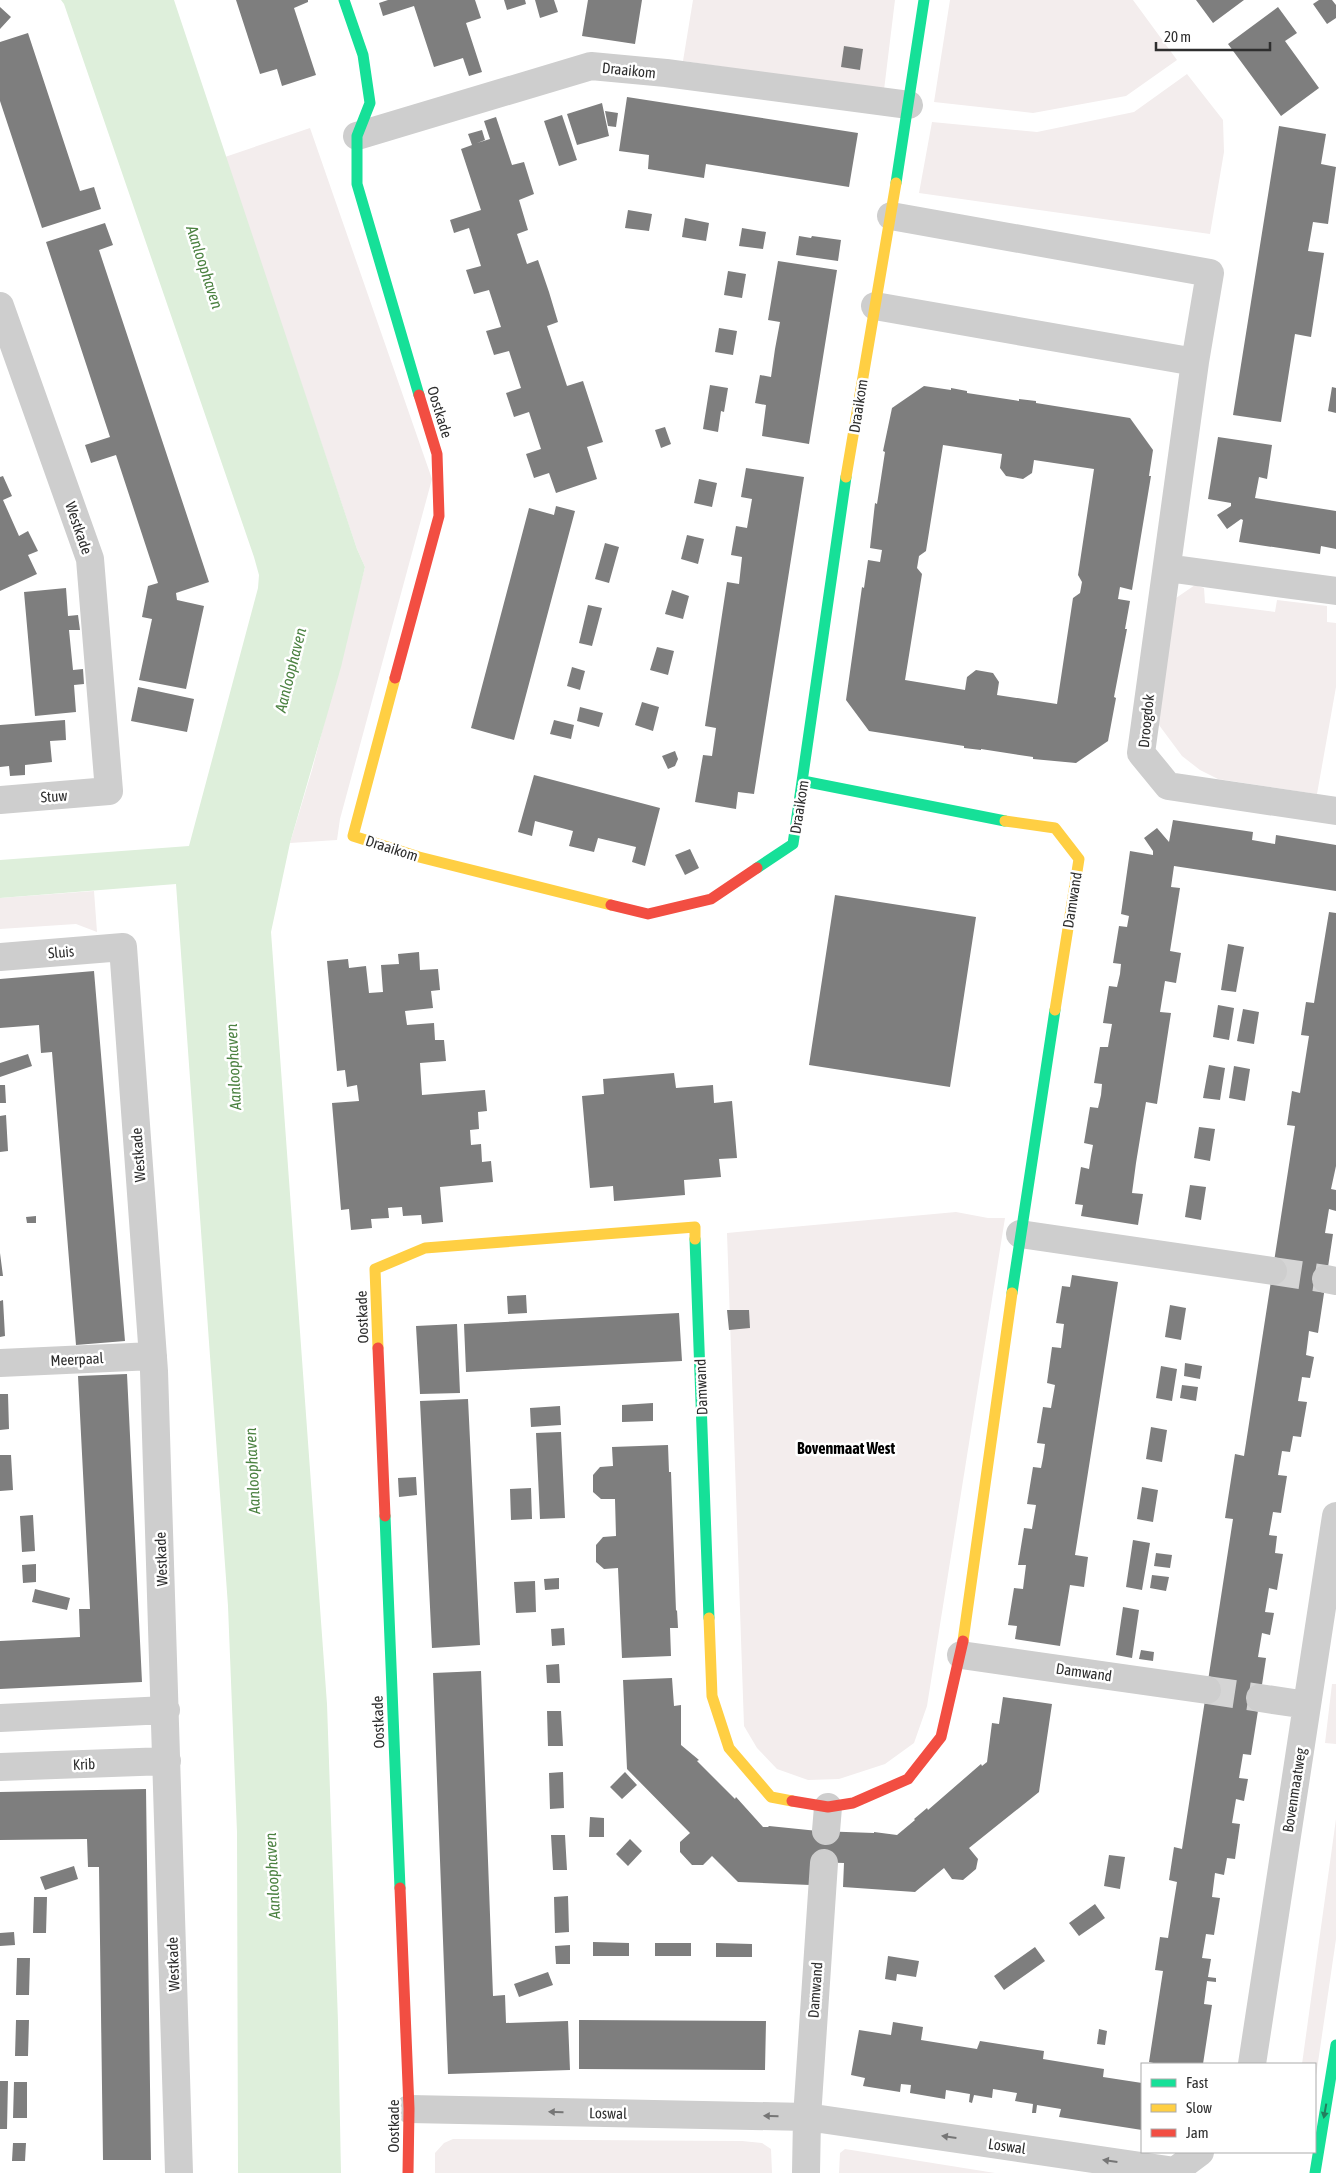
<svg xmlns="http://www.w3.org/2000/svg" width="1336" height="2173" font-family="'Asap Condensed',sans-serif">
	<rect width="100%" height="100%" fill="#fff"/>
	<!-- green -->
	<path fill="#f3eded" d="M693,0h202l-11,90 -201,-29z
		M950,0h183l44,60 -51,36 -93,17 -99,-11z
		M1187,74l36,46 1,32 -14,82 -291,-41 13,-71 105,10 97,-20z
		M310,128l122,351 -92,340 -3,21 -47,3 22,-73 53,-203 -8,-18 -132,-392z
		M1195,585l9,3 1,15 70,9 2,-12 50,6v16l9,1v64l-19,107 -99,-15 -18,-9 -18,-14 -26,-35 20,-123z
		M94,891l3,41 -21,-8 -76,5v-31z
		M956,1212l32,6h17l-78,488 -13,37 -29,21 -46,15 -31,1 -31,-11 -20,-21 -13,-22 -17,-493z
		M1332,1684h4v60l-11,-1z
		M1336,1819v120l-21,144v-19h-13z
		M453,2139l289,2 20,2 9,6 1,24h-337v-20l9,-10z
		M845,2149l150,24h-156l1,-20z"/>
	<!-- water -->
	<path fill="#deefdb" d="M61,0h113l183,549 8,18 -24,100 -51,176 -19,89 56,772 11,318 3,151h-103l-1,-341 -9,-226 -52,-722 -176,14v-38l189,-14 69,-258 1,-13 -5,-18 -190,-553z"/>
	<!-- building -->
	<path fill="#7e7e7e" fill-rule="evenodd" d="M236,0h72v2l-14,6 22,67 -34,11 -5,-17 -17,5z
		M388,0h87l6,18 -15,5 16,49 -13,4 -6,-18 -29,9 -20,-61 -31,10 -4,-13z
		M504,0h21l1,4 -19,6z
		M535,0h19l4,12 -18,6z
		M588,0h54l-7,44 -53,-8z
		M1196,0h48l-31,23z
		M1319,0h13l4,5v13l-9,6 -14,-20z
		M0,7l11,10 -11,12z
		M1278,7l19,26 -12,8 34,47 -38,28 -53,-72z
		M28,33l52,158 14,-4 7,22 -59,19 -42,-127v-59z
		M844,46l19,3 -3,21 -19,-3z
		M627,97l231,36 -9,54 -143,-23 -2,14 -56,-9 1,-14 -30,-4z
		M602,103l7,33 -32,9 -10,-31z
		M605,111l13,2 -2,14 -8,-1z
		M562,115l15,45 -18,6 -15,-45z
		M496,117l16,48 12,-3 10,32 -15,6 9,30 -11,4 10,30 11,-4 11,32 9,30 -11,4 20,60 16,-5 20,61 -16,5 10,32 -41,14 -7,-20 -15,5 -8,-24 15,-5 -12,-37 -15,5 -8,-24 15,-5 -12,-37 -15,4 -8,-24 15,-4 -12,-37 -15,4 -8,-24 15,-4 -12,-38 -15,5 -4,-13 31,-10 -20,-61 11,-4 -4,-11 14,-4 3,10 -8,3 13,-4 -6,-18z
		M1279,126l47,8 -5,30 15,3 -8,57 -15,-2 -5,29 16,2 -13,84 -16,-3 -14,88 -48,-7z
		M628,210l24,4 -3,17 -24,-3z
		M685,218l24,5 -3,18 -24,-4z
		M105,223l8,22 -14,5 110,332 -33,11 1,7 27,6 -18,83 -47,-9 13,-61 -10,-2 6,-31 10,-3 -42,-128 -25,8 -6,-18 25,-8 -64,-195z
		M742,228l24,4 -3,17 -24,-3z
		M799,236l12,2 1,-2 29,4 -3,21 -42,-6z
		M778,261l59,9 -28,174 -47,-8 4,-31 -11,-2 5,-28 11,2 4,-28 5,-27 -12,-2z
		M728,271l18,3 -4,24 -18,-3z
		M719,328l18,3 -4,24 -18,-3z
		M710,385l18,3 -4,24 -3,-1 -3,21 -15,-3z
		M924,386l27,4v-2l16,3v2l52,8v-2l17,2v2l94,15 23,32 -4,26h2l-19,114 -12,-3 -2,12 12,2 -5,28h2l-13,68 2,1 -8,43 -32,22 -43,-4v-2l-52,-8v1l-17,-2v-2l-95,-15 -23,-31 16,-113 2,1 4,-28 12,2 2,-12 -12,-2 5,-45 2,1 8,-52 -2,-1 9,-43zM943,445l59,9 -2,14 6,8 17,3 9,-6 2,-13 60,9 -16,106 4,7 -2,11 -7,5 -16,106 -60,-9 2,-13 -6,-9 -17,-3 -9,7 -2,13 -60,-10 17,-106 -5,-6 2,-12 7,-5z
		M1332,387l4,1v25l-8,-2z
		M665,427l6,17 -10,4 -6,-18z
		M1218,437l54,8 -5,34 -8,-2 -4,21 81,13v38l-15,-3 -1,8 -81,-12 4,-22 -2,-1 -14,10 -10,-14 14,-9v-3l-23,-4z
		M746,468l58,9 -50,317 -16,-2 -2,17 -41,-7 8,-47 9,1 4,-28 -11,-2 22,-144 12,2 3,-27 -11,-2 5,-29 11,2 5,-29 -11,-2z
		M3,476l9,20 -9,4 16,36 9,-5 10,20 -10,4 9,19 -37,17v-114z
		M699,479l18,4 -5,24 -18,-4z
		M556,506l19,5 -61,229 -43,-12 58,-220 25,7z
		M687,535l17,4 -6,25 -17,-5z
		M605,543l14,4 -10,36 -14,-4z
		M66,588l2,28 10,-1 2,15h-11l4,40 10,-1 1,15 -10,1 2,27 -41,4 -11,-124z
		M672,590l17,6 -6,23 -18,-5z
		M588,605l14,3 -10,38 -13,-3z
		M657,647l17,4 -6,24 -18,-5z
		M572,667l13,4 -5,19 -13,-4z
		M138,687l56,12 -7,33 -56,-11z
		M642,702l17,5 -6,24 -18,-6z
		M580,707l23,6 -4,14 -22,-6z
		M65,720l1,20 -16,1 2,21 -27,3v10l-15,1 -1,-10 -9,1v-42z
		M554,720l20,5 -3,14 -21,-5z
		M675,751l3,8 -3,7 -7,3 -6,-13z
		M534,775l126,33 -15,58 -13,-4 4,-15 -38,-9 -4,14 -25,-6 4,-15 -38,-10 -3,15 -14,-4z
		M1173,820l80,12 -1,8 23,4 1,-9 60,10v46l-162,-25 -3,21 9,1 -10,63 11,2 -5,30 -11,-2 -5,31 11,1 -14,91 -11,-2 -10,61 -4,30 11,1 -5,31 -57,-9 2,-11 -8,-1 6,-37 8,2 2,-13 2,-11 -9,-2 6,-36 8,1 3,-13 1,-11 -8,-1 6,-36h8l4,-23 -9,-1 6,-37 8,1 3,-13 1,-10 -8,-1 6,-37 8,1 2,-11 -8,-2 9,-63 23,4v-4l-9,-13 13,-10 12,14z
		M690,849l9,19 -14,7 -10,-20z
		M835,895l141,22 -26,170 -141,-22z
		M1329,912l7,1v253l-5,23 5,1v21l-7,-2 -4,24 8,1 -15,99 -9,-2 -3,24 8,2 -4,21 -8,-1 -4,24 9,1 -6,35 -8,-1 -3,16 -8,-1 -4,24 9,1 -6,37 -8,-1 -4,23 8,1 -2,17 8,1 -6,36 -8,-2 -4,24 9,1 -4,22 -8,-2 -4,24 8,1 -6,40 -9,57 -8,-1 -4,24 9,1 -4,22 -8,-2 -4,24 8,1 -5,35 -8,-1 -3,17 -9,-2 -3,24 8,1 -6,37 -8,-1 -4,24 9,1 -3,18 8,1v4l-9,-1 -3,23 8,1 -9,59h-45l-9,-2 14,-91 -8,-1 5,-33 8,1 9,-56 -8,-2 5,-33 8,2 51,-330 -8,-1 10,-64 9,2 51,-330 -8,-1 5,-34 8,2 9,-57 -8,-1 5,-33 8,1z
		M1228,944l16,3 -8,45 -15,-2z
		M419,952l1,18 18,-1 2,21 -9,1 2,17 -28,3 2,14 27,-2 1,17h9l2,21 -26,2 2,32 63,-5 2,21 -9,1 1,17 -9,1 1,15 10,-1 1,18 9,-1 2,21 -53,5 3,35 -21,2 -1,-9 -18,1 -1,-9 -14,1 1,10 -18,1 1,9 -21,2 -2,-21 -8,1 -9,-107 27,-2 -2,-16 -10,2 -2,-17 -8,1 -10,-110 21,-2 1,9 17,-2 3,27 14,-1 -2,-27 18,-1 -1,-10z
		M94,971l31,370 -49,4 -24,-293 -11,1 -2,-28 -39,3v-49z
		M1218,1005l16,3 -5,32 -16,-3z
		M1243,1009l16,3 -5,32 -17,-3z
		M28,1054l4,12 -32,11v-14z
		M1209,1065l16,3 -5,32 -17,-2z
		M1234,1066l16,3 -5,32 -16,-3z
		M674,1073l2,15 37,-3 1,18 18,-2 5,57 -18,1 2,18 -37,3 1,15 -71,6 -1,-15 -23,2 -8,-92 22,-2 -1,-15z
		M0,1085h5l1,18h-6z
		M6,1115l2,36 -8,1v-36z
		M1199,1127l16,2 -5,32 -16,-3z
		M1190,1185l16,2 -5,33 -16,-3z
		M36,1216v7h-9l-1,-6z
		M0,1253l3,23h-3z
		M1072,1275l46,7 -43,273 13,2 -4,30 -14,-2 -10,61 -45,-7 2,-13 -9,-1 6,-37 9,1 3,-24h-8l6,-37 8,1 4,-24 -9,-1 6,-37 8,1 2,-10 2,-14 -8,-1 6,-36 8,1 4,-23 -8,-2 5,-36 9,1 3,-24 -8,-1 6,-37 8,1z
		M526,1295l1,18 -19,1 -1,-18z
		M3,1300l2,36 -5,1v-36z
		M1170,1305l16,3 -5,32 -16,-3z
		M727,1310h22l1,18 -21,2z
		M679,1313l3,48 -216,11 -2,-48z
		M457,1324l3,69 -40,1 -4,-68z
		M1185,1363l17,3 -2,13 -16,-3z
		M1161,1366l16,3 -5,32 -16,-3z
		M127,1374l15,308 -142,7v-48l80,-4 -1,-28h11l-12,-233z
		M1182,1385l16,2 -2,14 -16,-3z
		M0,1394h8l1,35 -9,1z
		M468,1399l12,246 -48,3 -12,-247z
		M653,1403v18l-31,1v-17z
		M560,1406l1,19 -30,2 -1,-19z
		M1151,1427l16,3 -5,32 -16,-3z
		M561,1432l4,86 -25,1 -4,-86z
		M668,1445l1,27h2l5,139 1,-1 1,18h-8l1,28 -49,2 -4,-90 -14,1 -8,-7v-17l7,-8 13,-1 -1,-37h-14l-8,-7v-17l7,-8 13,-1 -1,-19z
		M0,1455h11l2,35 -13,1z
		M416,1477l1,18 -18,2 -1,-19z
		M1142,1487l16,3 -5,32 -16,-3z
		M531,1488l1,31 -21,1 -1,-31z
		M33,1515l2,36 -13,1 -2,-36z
		M1133,1540l17,3 -8,47 -16,-3z
		M1156,1553l16,2 -2,13 -16,-2z
		M36,1564v18l-13,1 -1,-18z
		M1152,1575l17,2 -3,14 -16,-3z
		M559,1578v11l-14,1 -1,-11z
		M535,1581l1,31 -20,1 -2,-31z
		M35,1589l35,9 -3,12 -35,-8z
		M1123,1607l16,3 -7,48 -16,-3z
		M564,1628l1,17 -13,1 -1,-17z
		M1141,1650l13,2 -1,9 -14,-2z
		M559,1664l1,19h-13l-1,-18z
		M481,1671l12,325 12,-1 1,28 62,-2 2,49 -122,4 -15,-401z
		M672,1678l2,28 7,-1v40l18,15 -2,1 38,38 1,-2 27,30h5l1,-1 49,5 56,2v-1l23,3 18,-15 -1,-1 13,-11 1,2 53,-46 1,2 5,-4 5,-39 7,1 4,-27 49,7 -13,88 -70,56 9,11 -2,10 -13,11 -11,-1 -8,-11 -29,24 -72,-5 1,-24 -32,-1 -2,23 -72,-3 -26,-26 -9,9h-11l-12,-13v-10l10,-9 -63,-64 -4,-89z
		M547,1711h14l2,35h-15z
		M563,1772l1,36 -14,1 -1,-36z
		M625,1772l12,13 -15,14 -12,-12z
		M146,1789l5,371h-48l-4,-293h-11l-1,-28 -87,1v-48z
		M590,1817l14,1v19h-15z
		M551,1835h14l2,35h-14z
		M630,1839l12,12 -14,15 -12,-12z
		M1109,1855l16,2 -5,32 -16,-3z
		M74,1866l4,13 -33,11 -5,-13z
		M568,1896l1,36 -14,1 -1,-36z
		M34,1897h13l-1,36h-13z
		M1095,1904l10,14 -26,18 -10,-13z
		M14,1932l1,13 -15,1v-13z
		M593,1942l36,1v13h-36z
		M655,1943h36v13h-36z
		M716,1943l36,1v13h-36z
		M570,1945v19h-14l-1,-18z
		M1035,1947l10,14 -41,29 -10,-14z
		M888,1956l31,5 -3,16 -19,-3 -1,7 -11,-2z
		M17,1958h13l-1,37h-13z
		M548,1972l5,13 -34,12 -5,-13z
		M16,2020h13l-1,36h-13z
		M579,2020l187,1 -1,49 -186,-1z
		M893,2022l30,5 -2,13 56,9 3,-8 64,10 -1,8 61,10 -1,8 39,6v47l-83,-13 2,-8 -24,-4 -1,8h-4l1,-9 -18,-3 2,-8 -24,-4 -1,9 -18,-3 -2,8 -3,-1 1,-8 -24,-4 -1,9 -35,-6 1,-8 -10,-1 -1,8 -37,-6 2,-8 -14,-3 8,-45 32,5z
		M1099,2029l8,2 -2,14 -8,-1z
		M0,2081h8l-1,48h-7z
		M14,2082h13v36h-14z
		M13,2143h13l-1,18h-13z"/>
	<g fill="none" stroke-linecap="round" stroke-linejoin="round">
		<!-- street-tunnel -->
		<path stroke="#d5d5d5" stroke-width="28" stroke-dasharray="28 14" stroke-linecap="butt" d="M1273,1271l53,8
			M1207,1690l53,8"/>
		<!-- street -->
		<path stroke="#cecece" stroke-width="28" d="M357,136l234,-70 75,7 243,32
			M0,306l90,253 19,232 -109,9
			M875,306l320,56 15,-89 -319,-57
			M1195,362l-54,391 27,33 168,25
			M1167,568l169,23
			M0,957l123,-10 31,424 25,802
			M1020,1234l253,37
			M1326,1279l10,2
			M0,1363l153,-7
			M961,1655l246,35
			M1260,1698l47,7
			M0,1718l166,-8
			M0,1767l167,-6
			M826,1831l2,-24
			M1252,2064l84,-548
			M409,2109l398,8 368,54
			M1175,2171l25,-19
			M806,2173l1,-56 17,-254"/>
		<!-- fast -->
		<path stroke="#16e098" stroke-width="11" d="M344,0l19,55 7,48 -13,33v48l62,211
			M896,183l28,-183
			M803,781l202,40
			M757,868l36,-24 53,-367
			M695,1239l14,379
			M1012,1293l43,-283
			M385,1516l15,372
			M1315,2173l21,-128"/>
		<!-- slow -->
		<path stroke="#ffcf43" stroke-width="11" d="M846,477l50,-294
			M395,678l-42,158 66,21 192,48
			M1005,821l50,7 24,31 -24,151
			M378,1348l-3,-79 50,-21 270,-21v12
			M709,1618l3,78 17,52 42,49 21,4
			M963,1641l49,-348"/>
		<!-- jam -->
		<path stroke="#f24e42" stroke-width="11" d="M395,678l44,-162 -2,-62 -18,-59
			M611,905l37,9 63,-15 46,-31
			M378,1348l7,168
			M792,1801l36,6 25,-4 55,-24 33,-42 22,-96
			M400,1888l9,221 -1,64"/>
	</g>
	<!-- one-way arrows -->
	<defs><path id="oneway-solid" d="M-6-.8H1V-3.2L6.5 0L1 3.2V.8H-6Z" transform="scale(1.25)"/></defs>
	<use fill="#237e5e" href="#oneway-solid" transform="translate(1325 2111) rotate(100)"/>
	<g fill="#767676">
		<use href="#oneway-solid" transform="translate(556 2112) rotate(-179)"/>
		<use href="#oneway-solid" transform="translate(771 2116) rotate(-179)"/>
		<use href="#oneway-solid" transform="translate(949 2137) rotate(-172)"/>
		<use href="#oneway-solid" transform="translate(1110 2161) rotate(-172)"/>
	</g>
	<g text-anchor="middle" dominant-baseline="central" stroke-width="5" stroke-linejoin="round" paint-order="stroke">
		<!-- street labels -->
		<g font-size="15" fill="#2e2e2e" stroke="#fff">
			<text transform="translate(629 70) rotate(6)">Draaikom</text>
			<text transform="translate(858 406) rotate(-81)">Draaikom</text>
			<text transform="translate(440 412) rotate(73)">Oostkade</text>
			<text transform="translate(79 528) rotate(71)">Westkade</text>
			<text transform="translate(1146 721) rotate(-84)">Droogdok</text>
			<text transform="translate(54 796) rotate(-4)">Stuw</text>
			<text transform="translate(799 807) rotate(-81)">Draaikom</text>
			<text transform="translate(392 848) rotate(18)">Draaikom</text>
			<text transform="translate(1072 900) rotate(-81)">Damwand</text>
			<text transform="translate(61 952) rotate(-5)">Sluis</text>
			<text transform="translate(138 1155) rotate(-94)">Westkade</text>
			<text transform="translate(362 1317) rotate(-92)">Oostkade</text>
			<text transform="translate(77 1359) rotate(-3)">Meerpaal</text>
			<text transform="translate(701 1387) rotate(-92)">Damwand</text>
			<text transform="translate(161 1559) rotate(-92)">Westkade</text>
			<text transform="translate(1084 1672) rotate(8)">Damwand</text>
			<text transform="translate(378 1722) rotate(-92)">Oostkade</text>
			<text transform="translate(84 1764) rotate(-2)">Krib</text>
			<text transform="translate(1294 1790) rotate(-81)">Bovenmaatweg</text>
			<text transform="translate(173 1964) rotate(-92)">Westkade</text>
			<text transform="translate(815 1990) rotate(-86)">Damwand</text>
			<text transform="translate(608 2113) rotate(1)">Loswal</text>
			<text transform="translate(393 2126) rotate(-90)">Oostkade</text>
			<text transform="translate(1007 2146) rotate(8)">Loswal</text>
		</g>
		<!-- water labels -->
		<g font-size="16" font-style="italic" fill="#4c8242" stroke="#fff">
			<text transform="translate(205 267) rotate(72)">Aanloophaven</text>
			<text transform="translate(290 670) rotate(-76)">Aanloophaven</text>
			<text transform="translate(233 1067) rotate(-93)">Aanloophaven</text>
			<text transform="translate(252 1471) rotate(-93)">Aanloophaven</text>
			<text transform="translate(272 1876) rotate(-93)">Aanloophaven</text>
		</g>
		<!-- neighbourhood labels -->
		<g font-size="16" font-weight="bold" fill="#000" stroke="#fff">
			<text x="846" y="1448">Bovenmaat West</text>
		</g>
	</g>
	<!-- legend -->
	<rect x="1141" y="2063" width="175" height="90" fill="#ffffff" stroke="#ababab"/>
	<rect x="1151" y="2079" width="25" height="8" fill="#16e098" stroke="#ababab"/>
	<text x="1186" y="2088" font-size="15" fill="#2e2e2e">Fast</text>
	<rect x="1151" y="2104" width="25" height="8" fill="#ffcf43" stroke="#ababab"/>
	<text x="1186" y="2113" font-size="15" fill="#2e2e2e">Slow</text>
	<rect x="1151" y="2129" width="25" height="8" fill="#f24e42" stroke="#ababab"/>
	<text x="1186" y="2138" font-size="15" fill="#2e2e2e">Jam</text>
	<!-- scale -->
	<path d="M1156 42v8h114v-8" fill="none" stroke="#2e2e2e" stroke-width="2.5"/>
	<text x="1164" y="42" font-size="15" fill="#2e2e2e" stroke="#ffffff" stroke-width="4" paint-order="stroke">20 m</text>
</svg>
